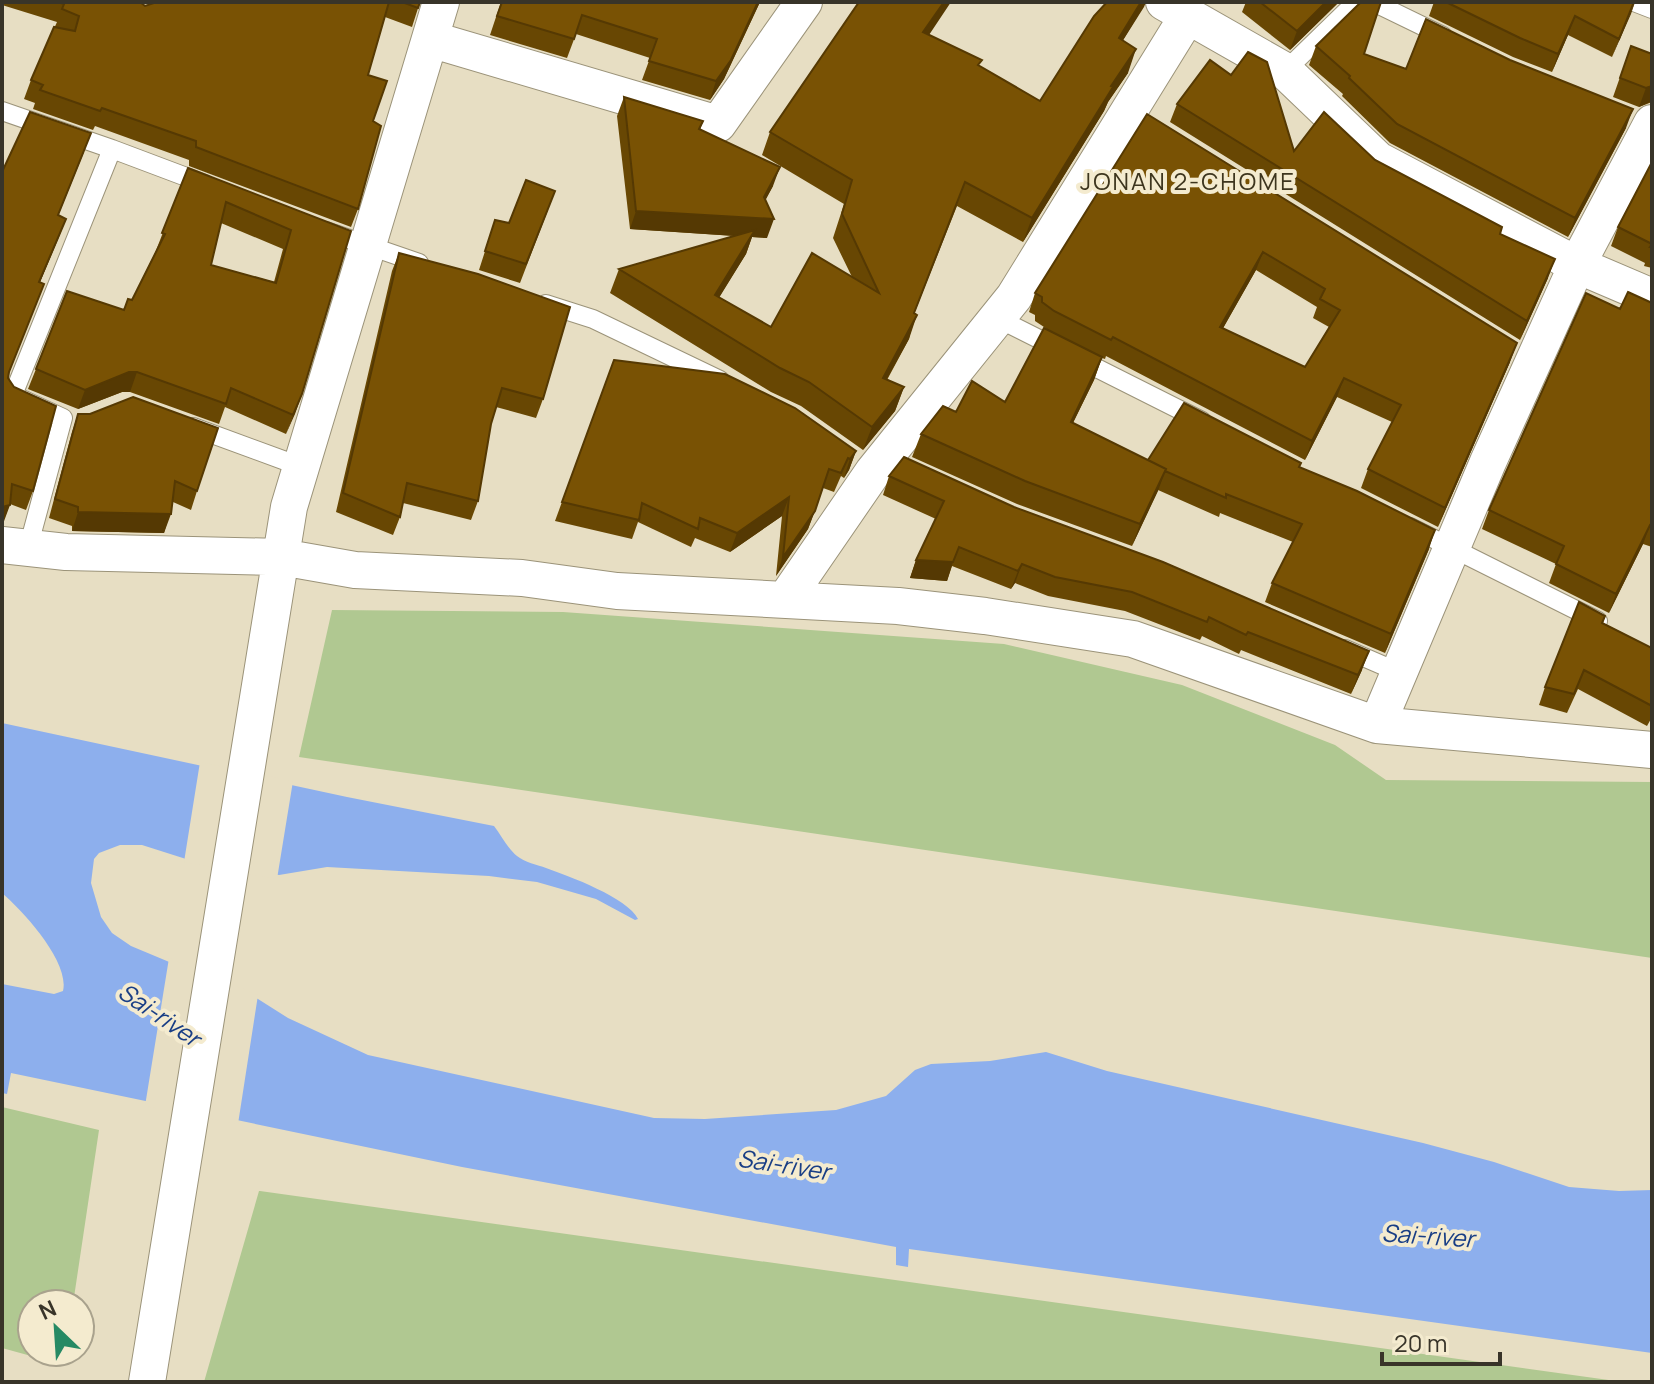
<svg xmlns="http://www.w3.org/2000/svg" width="1654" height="1384" font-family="Manrope,sans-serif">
	<rect width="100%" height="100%" fill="#e7dec3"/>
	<!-- green -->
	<path fill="#b0c891" d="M332,610l231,2 441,32 178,41 153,60 51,35 266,2v176l-1353,-201z
		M2,1107l97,23 -26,174h-41v48h34l-2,13 -62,-17z
		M259,1191h1l1363,191h-1419z"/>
	<!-- water -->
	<path fill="#8dafed" d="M2,723l345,74 147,29c7,9 14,23 23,30 7,6 21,9 29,12 23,8 82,30 92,51l-3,1 -39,-21 -59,-17 -48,-6 -162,-9 -48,8 -93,-16 -44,-14h-22l-21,8 -5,6 -3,24 10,34 11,16 19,13 127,53 30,19 80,37 286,63 51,1 131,-9 50,-14 29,-26 16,-6 59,-3 56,-9 61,19 316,72 71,19 75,25 50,4 33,-1v163l-743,-104 -1,18 -12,-2v-18l-434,-80 -451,-94 -4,21 -5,-1v-109l52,10 9,-3c7,-29 -40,-80 -61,-98z"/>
	<!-- pier -->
	<path fill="#e7dec3" d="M200,762l93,19 -16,98 -93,-17z
		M169,958l89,37 -20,129 -93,-18z"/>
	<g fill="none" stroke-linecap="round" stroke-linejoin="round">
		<defs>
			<path id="lane" d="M1373,2l70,34
				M1634,2l18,7
				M1285,71l71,-69
				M2,111l110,38 93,35
				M326,231l93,32
				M546,304l47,15 127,61
				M997,318l205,103
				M193,427l109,40
				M1410,527l188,94
				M28,548l35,-130 -50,-23 99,-246
				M1345,649l53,23"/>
			<path id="street" d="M1164,2l121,69 93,89 199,105 75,32
				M430,39l288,85 86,-122
				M2,545l64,7 215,5 74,13 167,8 95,13 281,15 87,10 148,23 244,86 275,25
				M785,600l88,-128 141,-175 173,-280
				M1377,725l111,-263 89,-197 75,-142
				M147,1382l142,-875 152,-505"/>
		</defs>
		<!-- lane casing -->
		<use href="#lane" stroke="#9b9379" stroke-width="20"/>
		<!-- street casing -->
		<use href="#street" stroke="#9b9379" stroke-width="38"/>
		<!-- lane -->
		<use href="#lane" stroke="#fff" stroke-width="18"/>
		<!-- street -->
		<use href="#street" stroke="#fff" stroke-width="36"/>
	</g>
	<!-- wall -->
	<path fill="#684703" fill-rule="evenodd" d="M2,2h138l5,4 12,-3v-1h263l-8,25 -27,-10 -17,58 5,46 -15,88 -7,18 -162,-61v-6l-94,-34 -2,4 -60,-21 2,-6 -11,-4 7,-19 26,-58 -55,-17z
		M501,2h259l-36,77 -14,21 -68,-20 8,-22 -74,-24 -9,24 -77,-23z
		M1107,2h39l-23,38 5,33 -20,29 -4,9 -81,131 -66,-36 -43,108 -5,25 -22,41 17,7 -9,24 -32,39 -62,-44 -30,-14 -161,-99 9,-24 116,-33 -105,-7 -13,-113 7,-19 79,24 -3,9 73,56 -8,14 2,38 -15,-1 -6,17 -27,43 52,30 81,-50 -19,-39 11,-34 -82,-49 8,-23 159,-97 50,31 61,35z
		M1246,2h93l-49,48 -48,-38z
		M1434,2h201l-23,55 -44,-22 -16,37 -39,-15 -84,-41z
		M1316,46l48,8 42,15 220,59 -58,109 -178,-94 -48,-47 1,-2 -34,-29z
		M1631,46l21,8v48l-13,5 -26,-10z
		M1177,104l117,47 81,9 125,74 48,44 -28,62 -350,-218z
		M1147,114l363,248 -72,165 -77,-39 7,-19 24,-47 -55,-25 -32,63 -199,-104 -1,3 -3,-1 -8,22 -21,43 75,37 152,8 129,81 -44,104 -120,-51 7,-19 21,-41 -73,-29 -1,4 -61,-27 -26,56 -115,-42 -105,-47 9,-23 35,-22 49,-10 42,-73 -12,-8v-6l-6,-3 6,-19zM1256,270l61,37 -4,11 16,9 -24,40 -82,-39z
		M84,152l-26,64 8,3 -26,63 4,2 -36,91v3l25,113 -7,19 -16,-6 -8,20v-352z
		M1652,162v106l-8,-2 1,-3 -34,-17 7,-19z
		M188,168l163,63 -49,163 -16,40 -61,-27 -6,17 -89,-32h-8l-44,17 -50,-20 8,-20 88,-59 8,-10 23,-47zM221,223l62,26 -9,33 -63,-17z
		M548,210l-28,73 -41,-13 16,-50 14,3z
		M399,253l144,146 -7,19 -40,-11 -5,17 -13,77 -7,19 -68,-17 -3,14 -7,18 -57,-23 56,-241z
		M1652,303v244l-9,-3 -34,69 -60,-30 7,-19 -74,-35 7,-19 131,-201z
		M614,360l242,91 -7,19 -5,8 -3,-2 -7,16 -11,-4 -15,41 -32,47 6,-60 -52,36 -35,-14 -4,9 -53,-25 -6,17 -77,-18z
		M78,414l119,77 -6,19 -18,-8 -9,31 -92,-2v-5l-23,-8 23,-86z
		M889,476l473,194 -11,24 -110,-44 -2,4 -37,-18 -2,4 -75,-29 -77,-15 -33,-13 -4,6 -59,-23 -5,15 -37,-3 6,-18 20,-41 -53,-24z
		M1605,616l-2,7 49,25v69l-5,9 -69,-37 -11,24 -28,-8 6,-18z"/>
	<!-- shaded-wall -->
	<path fill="#553903" d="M758,2h2l-36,77 -14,21 6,-19z
		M944,2h7l-36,54 8,-24z
		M1141,2h5l-2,5 -34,54 9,-23z
		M1326,2h13l-49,48 7,-19z
		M1635,2l-4,12 -19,43 7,-18z
		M1575,16l-7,19 -16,37 6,-18z
		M1136,49l-8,24 -20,29 -4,9 -81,131 9,-24 79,-132z
		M1652,86v12l-2,4 -11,5 7,-19z
		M1633,109l-7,19 -58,109 7,-19z
		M780,167l-7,19 -16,30 7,-19z
		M636,211l138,8 -7,19 -15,-1 -6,17 -40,65 9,-24 36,-58 -121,-8z
		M66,219l-7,18 -27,64 7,-19z
		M1263,252l-7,18 -43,76 7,-19z
		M1555,259l-7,19 -28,62 7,-19z
		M917,315l-8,24 -35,63 9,-24z
		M1517,343l-7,19 -72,165 7,-19z
		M1102,357l-8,23 -32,65 9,-23z
		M129,372h8l-7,20h-8l-44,17 7,-19z
		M1344,378l-7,19 -32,63 7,-19z
		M904,387l-9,24 -32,39 9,-23z
		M302,394l-7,20 -9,20 7,-19z
		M856,451l-7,19 -5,8 6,-19z
		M1166,469l-8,22 -26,55 8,-22z
		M789,497l-7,19 -52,36 7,-19z
		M10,505l-7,19h-1v-17z
		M815,511l-7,18 -32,47 7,-19z
		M78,512l93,2 -7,19 -92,-2z
		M1650,525l-7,19 -34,69 7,-19z
		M1435,530l-6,19 -44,104 6,-19z
		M916,560l37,2 -6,19 -37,-3z
		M1022,564l-7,19 -4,6 7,-18z
		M1369,651l-7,19 -11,24 7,-19z"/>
	<!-- building -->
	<path fill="#795204" stroke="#553903" stroke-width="2" fill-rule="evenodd" d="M58,2h82l5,4 12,-4h232l-21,73 19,6 -14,40 8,5 -23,83 -162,-62v-6l-94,-33 -2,3 -60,-21 3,-5 -12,-5 23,-53 21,4 4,-15 -17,-7 2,-5z
		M402,2h18l-2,6z
		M502,2h256l-27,58 -15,21 -67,-20 8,-22 -75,-24 -8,24 -77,-23z
		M859,2h85l-21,30 59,28 -4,5 62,36 54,-85 13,-14h34l-22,36 17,11 -25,37 2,1 -81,131 -67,-36 -51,131 3,2 -34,63 21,9 -32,40 -63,-45 -29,-14 -161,-99 136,-39 -40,65 56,32 41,-74 67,40 -37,-79 10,-34 -82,-48z
		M1260,2h66l-29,29z
		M1361,2h20l-17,52 42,15 20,-50 84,41 123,49 -58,109 -178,-94 -48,-46 1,-2 -34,-30z
		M1446,2h188l-15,37 -44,-23 -17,38 -38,-16z
		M1631,46l21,8v32l-6,2 -26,-10z
		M1248,52l19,10 27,89 30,-39 51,48 127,67 -2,7 55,25 -28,62 -350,-217 33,-44 21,15z
		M624,97l79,24 -4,8 81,38 -16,30 10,22 -138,-8z
		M30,112l61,21 -33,82 8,4 -27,63 5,2 -35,88 -1,6 6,9 42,19 -23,85 -21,-7 -2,21 -8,2v-335z
		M1147,114l370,229 -72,165 -77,-39 33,-64 -57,-27 -32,63 -199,-104 -2,3 -57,-29 -12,-9v-5l-7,-4zM1263,252l62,37 -5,10 20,11 -35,57 -85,-40z
		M1652,162v85h-2l2,-3 -34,-17z
		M188,168l163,63 -49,163 -9,21 -62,-27 -5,16 -89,-32h-8l-44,18 -49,-21 31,-78 57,19 4,-11 4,1 33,-66 -3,-1zM226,202l65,28 -15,53 -65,-18z
		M526,180l29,11 -29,73 -41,-13 10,-31 14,3z
		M399,253l79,21 92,33 -27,92 -41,-11 -11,36 -13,77 -71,-18 -7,34 -57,-24z
		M1628,292l24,11v223l-2,-1 -34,69 -60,-30 8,-18 -75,-36 97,-217 34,16z
		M1044,328l58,29 -31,65 95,47 -26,55 -115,-43 -104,-47 22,-28 13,6 16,-31 33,21z
		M614,360l111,14 70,34 61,43 -6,8 -2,-1 -7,15 -12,-4 -14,42 -32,46 6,-60 -52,36 -37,-15 -2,11 -56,-26 -3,17 -77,-18z
		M133,397l85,31 -21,63 -22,-10 -4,33 -93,-2v-5l-23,-8 23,-85h12z
		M1184,403l117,60 -2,4 58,24 78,39 -44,104 -119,-51 30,-59 -76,-30v4l-61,-27 1,-2 -18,-9z
		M904,457l110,50 149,55 206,89 -11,24 -110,-43 -2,3 -37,-18 -2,5 -75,-30 -77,-15 -33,-13 -4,7 -59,-24 -6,15 -37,-2 28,-59 -55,-25z
		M1579,602l26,14 -3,7 50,25v58l-68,-36 -10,24 -29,-7z"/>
	<g text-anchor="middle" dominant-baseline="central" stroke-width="8" stroke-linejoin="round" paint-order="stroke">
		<!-- neighbourhood labels -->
		<g font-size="24" letter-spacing="2" fill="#3d351e" stroke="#f4ebcf">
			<text x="1188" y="180">JONAN 2-CHOME</text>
		</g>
		<!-- water labels -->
		<g font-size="24" font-style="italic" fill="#193e85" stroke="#f4ebcf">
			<text transform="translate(160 1014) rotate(34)">Sai-river</text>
			<text transform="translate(784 1164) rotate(9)">Sai-river</text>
			<text transform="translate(1428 1235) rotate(4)">Sai-river</text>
		</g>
	</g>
	<!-- border -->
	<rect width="1654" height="1384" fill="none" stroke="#383429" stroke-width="8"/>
	<!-- north arrow -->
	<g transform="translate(56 1328) rotate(335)"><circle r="38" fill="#f4ebcf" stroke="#a9a28d" stroke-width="2"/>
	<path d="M0-6L14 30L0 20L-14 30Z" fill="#268a64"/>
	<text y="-12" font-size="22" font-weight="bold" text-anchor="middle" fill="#383429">N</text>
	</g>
	<!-- scale -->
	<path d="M1382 1352v12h118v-12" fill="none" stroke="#383429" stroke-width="4"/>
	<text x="1394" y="1352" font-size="24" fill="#383429" stroke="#f4ebcf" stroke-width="6" paint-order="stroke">20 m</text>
</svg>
